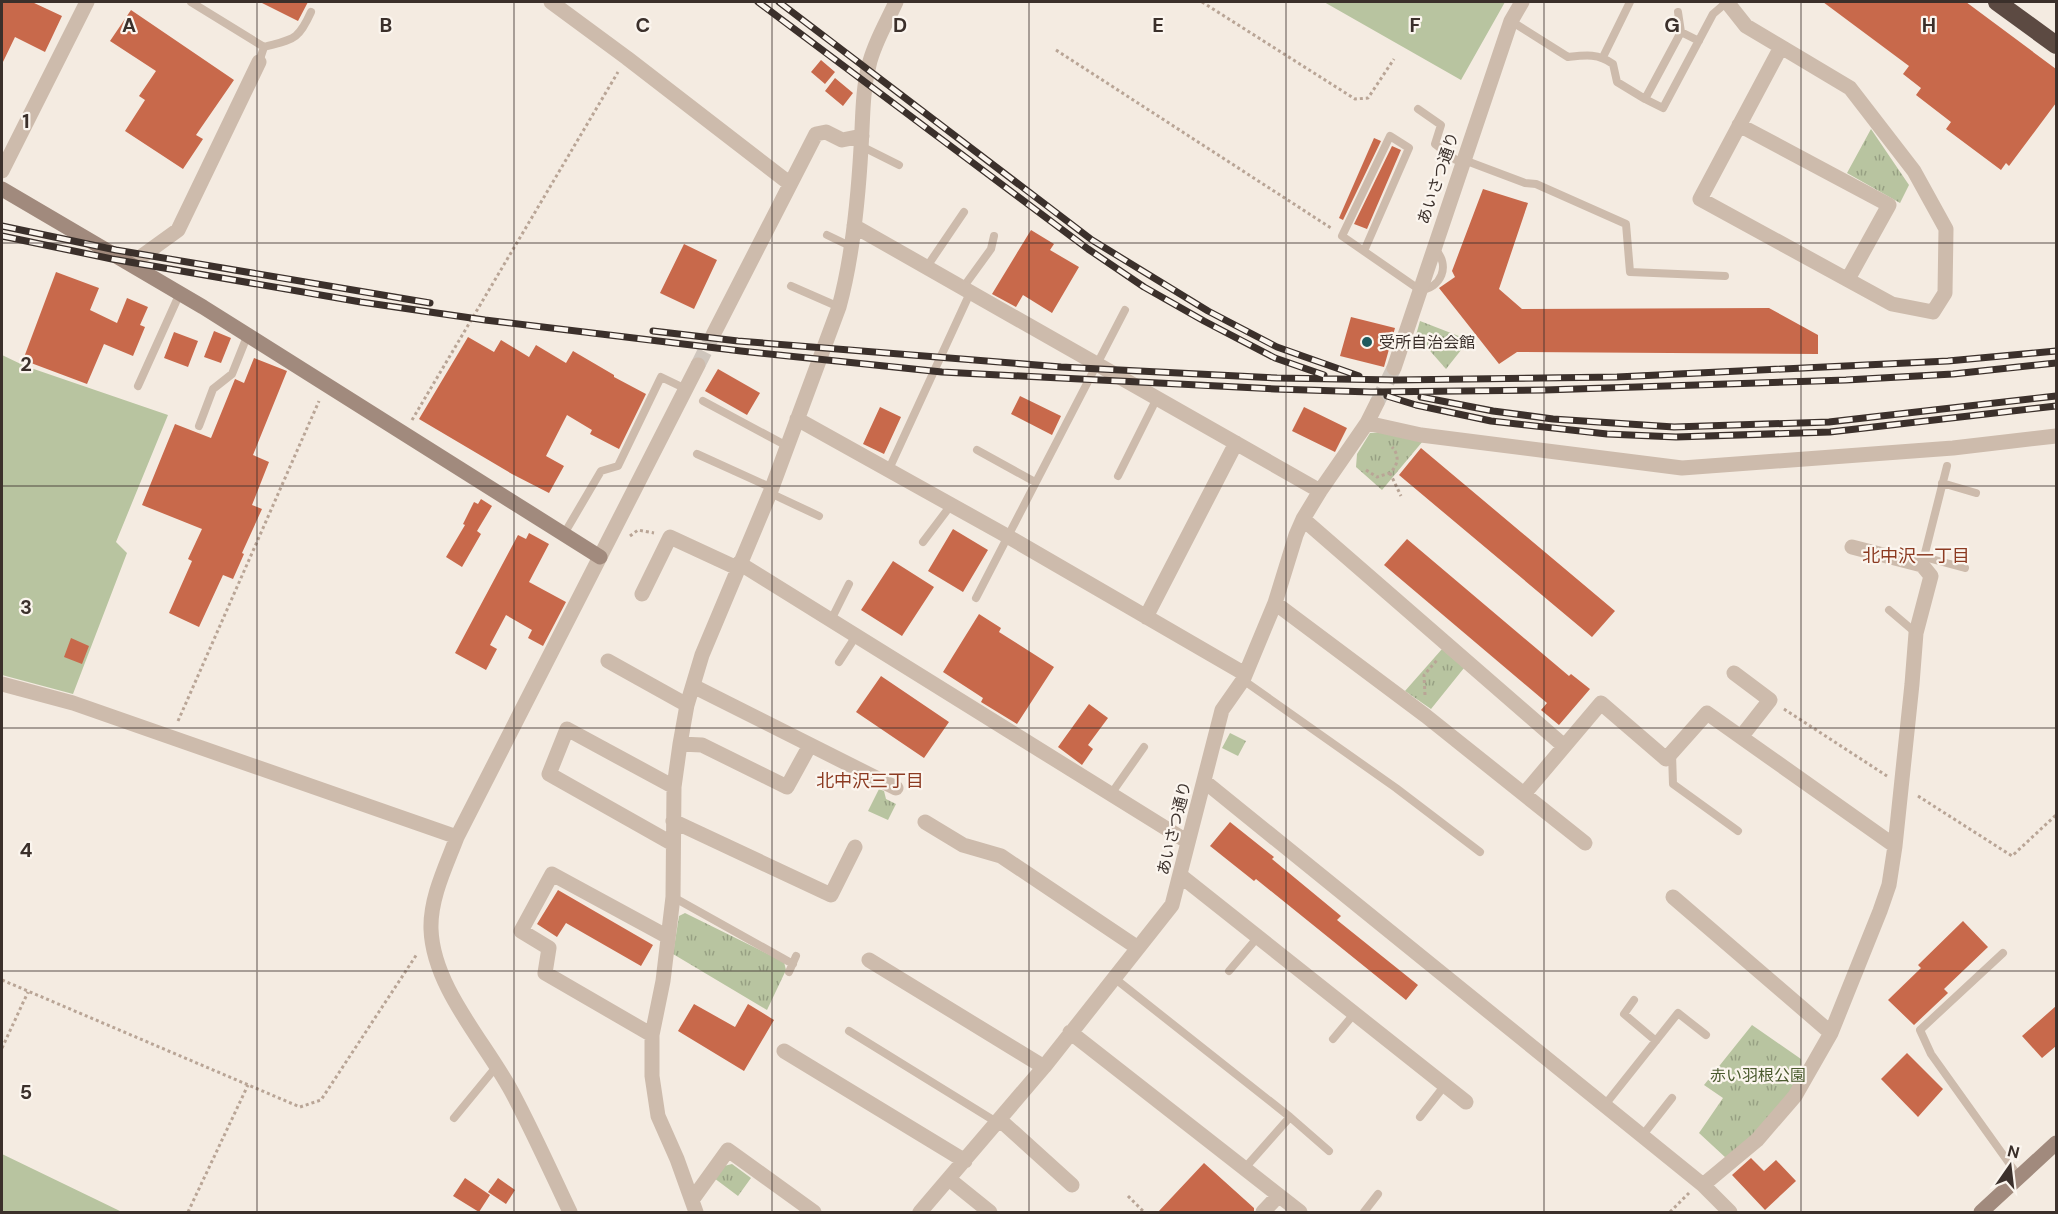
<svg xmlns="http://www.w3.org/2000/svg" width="2058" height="1214" font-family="'DM Sans','Noto Sans JP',sans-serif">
	<defs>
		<pattern id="park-tufts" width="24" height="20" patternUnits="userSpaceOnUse" patternTransform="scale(1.5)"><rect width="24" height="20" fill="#b8c4a0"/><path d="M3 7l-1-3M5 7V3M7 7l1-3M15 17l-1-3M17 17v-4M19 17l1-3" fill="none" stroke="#97a083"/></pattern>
	</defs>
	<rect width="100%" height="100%" fill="#f4ebe1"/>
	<!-- grass -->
	<path fill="#b8c4a0" d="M1324,2h181l-44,78z
		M2,355l23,11 143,49 -52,127 11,11 -54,141 -71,-19z
		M2,1154l120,58h-120z"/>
	<!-- park -->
	<path fill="url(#park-tufts)" d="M1871,129l38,56 -9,18 -53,-30z
		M1420,321l49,19 -23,29 -30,-34z
		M1384,432l39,9 -41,49 -26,-23 1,-13 13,-21z
		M1442,649l22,19 -33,41 -26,-18z
		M1230,733l16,8 -8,15 -16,-8z
		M879,789l5,2 2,8 10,5 -8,16 -20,-9z
		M685,913l99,49 2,8 -19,40 -94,-56 6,-38z
		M1752,1025l49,34c3,34 -50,79 -75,99l-27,-25 24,-35 -19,-13z
		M732,1164l19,14 -13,18 -24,-18 10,-12z"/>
	<!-- building -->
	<path fill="#c8694b" d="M2,2h30l30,14 -17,36 -30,-15 -13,27z
		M260,2h48l-10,19z
		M1823,2h143l90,67v34l-47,63 -3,-3 -5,7 -55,-41 5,-7 -35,-27 5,-7 -18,-14 6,-8z
		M131,10l103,70 -38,55 7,4 -20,30 -58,-38 20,-31 -6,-4 17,-25 -46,-30z
		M821,60l14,12 -10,12 -14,-12z
		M835,78l18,15 -10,13 -18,-15z
		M1374,138l7,3 -38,79 -4,-2z
		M1392,146l9,4 -34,79 -13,-5z
		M1483,189l45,14 -29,86 23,20 247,-1 49,27v19l-301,-2 -18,12 -60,-76 16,-11 -3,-6z
		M1031,230l23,14 -4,6 29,17 -27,46 -29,-18 -7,12 -24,-13z
		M684,244l33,16 -23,49 -34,-16z
		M56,272l43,16 -9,22 27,13 10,-25 21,9 -8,18 5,2 -12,29 -29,-12 -17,40 -64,-24z
		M1351,317l44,11 -11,39 -44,-11z
		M214,331l17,7 -10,25 -17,-6z
		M174,332l24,9 -10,26 -24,-9z
		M468,337l26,15 7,-12 28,17 7,-12 30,18 7,-12 41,24v2l32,17 -27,55 -29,-15 2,-4 -25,-15 -21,41 18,10 -15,27 -37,-19 -93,-55z
		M254,358l33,13 -34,84 16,7 -17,43 10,4 -20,44 2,1 -11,25 -10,-4 -24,52 -30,-14 23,-52 -4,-2 14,-30 -60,-24 33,-81 36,14 24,-59 9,4z
		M718,369l42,24 -13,22 -42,-24z
		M1020,396l41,20 -9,19 -41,-21z
		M880,407l21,10 -17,37 -21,-10z
		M1304,407l43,21 -12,24 -43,-21z
		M1421,448l194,163 -23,26 -193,-162z
		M481,499l11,7 -15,25 4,3 -19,33 -16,-10 19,-32 -2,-1 11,-22 4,2z
		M953,529l35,21 -25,42 -35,-21z
		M529,533l20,11 -20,38 37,20 -23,44 -15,-8 4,-8 -26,-15 -16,30 7,4 -11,21 -31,-17 63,-118 8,4z
		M1407,539l162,137 2,-2 19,15 -31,36 -18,-15 6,-7 -163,-138z
		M893,561l41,26 -32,49 -41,-26z
		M979,614l22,14 -2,4 55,35 -37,57 -36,-22 2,-4 -40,-26z
		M71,638l18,8 -7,18 -18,-7z
		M881,676l68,46 -25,36 -68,-46z
		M1089,704l19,14 -20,27 5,4 -11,16 -24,-18z
		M1230,822l44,35 -2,2 69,57 -4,4 81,65 -12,15 -150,-121 -2,2 -44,-35z
		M558,890l95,55 -12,21 -75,-43 -9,14 -20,-13z
		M1963,921l25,26 -44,42 4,4 -34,32 -26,-25 33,-32 -3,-3z
		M694,1004l41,23 13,-23 26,16 -30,51 -66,-40z
		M2056,1006v40l-14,12 -20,-22z
		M1907,1053l36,36 -25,28 -37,-38z
		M1751,1158l13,13 12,-11 20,21 -31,29 -33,-35z
		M1204,1163l50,45v4h-96z
		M465,1178l25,17 -11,17 -26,-16z
		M498,1178l17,12 -9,14 -18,-12z"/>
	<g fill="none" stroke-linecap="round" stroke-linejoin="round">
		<!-- street-tunnel -->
		<path stroke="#cfc6bd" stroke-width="15" stroke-dasharray="15 8" stroke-linecap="butt" d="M698,365l16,-32
			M1377,403l17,-35"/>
		<!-- path -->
		<path stroke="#b9a596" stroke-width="3" stroke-dasharray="3 3" stroke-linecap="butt" d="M1202,2l153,97 13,-1 26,-39
			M1056,50l275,178
			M412,420l206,-348
			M1366,470l11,7 13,-4c8,-8 10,-17 2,-26
			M1390,473l11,23
			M630,536l8,-6 16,3
			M1425,695l-1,-20 14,-16
			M1784,709l103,67
			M178,721l141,-320
			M1918,796l94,60 44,-41
			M2,980l298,127 21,-7 96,-146
			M2,1048l26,-56
			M1128,1196l16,16
			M188,1212l60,-127
			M1670,1212l19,-19"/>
		<!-- lane -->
		<path stroke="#cdbbac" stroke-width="8" d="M191,2l73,45 -5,15
			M1511,21l57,36c17,-2 30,-4 45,7l4,18 28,17 36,-67 -3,-20
			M1681,32l18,9
			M264,47c29,-8 34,-6 47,-35
			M1603,57l27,-55
			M1645,99l18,9 50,-94 14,-12
			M1418,109l23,16 -6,19 21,16h8l61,23 11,1 90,40 4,48 95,4
			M861,146l38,19
			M827,235l25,12
			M1364,251l45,-103 -19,-12 -48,100 78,54c21,-2 31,-24 15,-41
			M926,268l38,-56
			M791,286l48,21
			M962,289l29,-40 3,-13
			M138,386l42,-93
			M703,401l84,45
			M199,426l14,-37 19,-15 16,-40
			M977,450l58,32
			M697,454l75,34
			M889,469l81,-176
			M1118,476l39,-78
			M1942,483l34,10
			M770,493l49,23
			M564,534l37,-63 17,-5 43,-89 25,12
			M923,542l28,-37
			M1924,557l41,11
			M1922,565l25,-99
			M976,598l149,-288
			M1889,610l27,23
			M831,620l18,-36
			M839,662l17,-26
			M1243,680l153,108 84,64
			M1672,754l1,30 65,47
			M1111,794l33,-47
			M673,897l120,67
			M2003,953l-83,77 11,24 88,123
			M1229,971l28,-33
			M789,972l7,-16
			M1113,977l177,140 39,34
			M1634,1000l-10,14 32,27
			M849,1031l149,92
			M1333,1039l21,-25
			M1604,1106l74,-93 28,22
			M1420,1117l25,-32
			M454,1118l42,-51
			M1642,1136l30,-38
			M1244,1169l46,-52
			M1364,1212l14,-18"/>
		<!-- street -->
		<path stroke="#cdbbac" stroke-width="15" d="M551,2l76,56 162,125
			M1727,2l19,24 104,62 64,83 32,58 -1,64 -12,19 -41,-8 -192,-105 81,-152
			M1739,125l150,80 -41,74
			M2,171l85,-169
			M854,226l466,265
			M131,264l47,-34 81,-168
			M714,333l102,-199 10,-2 16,8 20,-4
			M1394,368l117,-347 11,-19
			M797,419l210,117 238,138
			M1367,423l54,12 261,33 271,-20 103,-12
			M1303,519l261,227
			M739,563l449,279
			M642,594l28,-57 67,31
			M1275,603l151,113 159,127
			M1146,617l90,-174
			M608,661l79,44
			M1734,673l36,27 -29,37
			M2,684l71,19 384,134
			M693,686l203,102
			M680,744l22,1 85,42 23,-42
			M1204,781l499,404 27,27
			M1524,794l77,-91 65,56 41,-46 188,133
			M673,821l158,74 24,-48
			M925,822l38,23 38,11 137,92
			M673,844l-124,-70 18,-45 107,58
			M1181,876l285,226
			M1673,897l158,136
			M869,960l175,107
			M1070,1032l230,180
			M652,1035l-107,-62 4,-25 -28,-17 31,-57 116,63
			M784,1051l181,110
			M1000,1120l72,65
			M949,1179l41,33
			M1703,1185l54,-45 38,-44 36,-63 49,-122 9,-26 6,-39 17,-162 4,-51 15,-57 -9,-11 -70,-18
			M692,1200l36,-50 86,62
			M570,1212c-18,-38 -36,-78 -56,-116 -26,-51 -81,-107 -83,-167 -1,-31 15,-63 26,-92l241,-472
			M696,1212l-19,-53 -19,-43 -6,-40v-41l11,-54 10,-84 1,-110 6,-43 7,-39 15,-50 68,-162 69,-186c14,-51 19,-106 22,-159 2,-28 1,-56 8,-83 5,-22 18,-43 27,-63
			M920,1212l124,-145 128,-162 50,-195 21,-30 32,-77 21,-68 7,-16 17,-28 47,-68 10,-20
			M1263,1212l15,-16"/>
		<!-- secondary -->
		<path stroke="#a18a7d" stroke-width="15" d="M2,189l201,118 397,250
			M1981,1212l75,-69"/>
		<!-- highway -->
		<path stroke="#5c4a42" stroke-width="18" d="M1997,2l59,43"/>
		<defs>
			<path id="rail" d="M758,2l330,247 56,38 60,34 71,37 49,17
				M779,2l313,238 116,71 69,36 82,29
				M2,226l114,24 314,53
				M2,236l110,23 249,43 124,18 256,31 201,21 333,17 96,3 174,-2 301,-10 107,-6 103,-11
				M653,331l85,10 323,26 216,11 119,2 221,-3 331,-16 108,-10
				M1387,396l29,9 75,16 116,13 69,3 154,-5 226,-26
				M1421,397l72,14 60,8 121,8 155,-5 227,-26"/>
		</defs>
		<!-- rail casing -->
		<use href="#rail" stroke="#3b302b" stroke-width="7"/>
		<!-- rail -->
		<use href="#rail" stroke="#fbf5ee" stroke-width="4.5" stroke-dasharray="14" stroke-linecap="butt"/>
	</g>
	<!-- grid -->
	<path fill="none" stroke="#3b302b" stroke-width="1.5" stroke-opacity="0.55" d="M257,2v1210M514,2v1210M772,2v1210M1029,2v1210M1286,2v1210M1544,2v1210M1801,2v1210M2,243h2054M2,486h2054M2,728h2054M2,971h2054"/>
	<!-- markers -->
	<circle fill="#1f5a5e" stroke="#fbf5ee" stroke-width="2" cx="1367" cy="342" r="6"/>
	<g text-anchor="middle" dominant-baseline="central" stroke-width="4.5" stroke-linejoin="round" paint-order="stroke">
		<!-- street labels -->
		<g font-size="16" fill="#3b302b" stroke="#fbf5ee">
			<text transform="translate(1438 178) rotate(-71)">あいさつ通り</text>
			<text transform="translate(1174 828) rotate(-76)">あいさつ通り</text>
		</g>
		<!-- poi labels -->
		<g font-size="16" fill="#3b302b" stroke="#fbf5ee" text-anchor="start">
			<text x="1379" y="342">受所自治会館</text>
		</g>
		<!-- park labels -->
		<g font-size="16" fill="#4a5a2e" stroke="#fbf5ee">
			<text x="1758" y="1075">赤い羽根公園</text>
		</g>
		<!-- neighbourhood labels -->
		<g font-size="18" fill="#8c3b22" stroke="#fbf5ee">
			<text x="1916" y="556">北中沢一丁目</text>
			<text x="870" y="781">北中沢三丁目</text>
		</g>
	</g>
	<g font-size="20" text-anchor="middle" font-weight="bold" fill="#3b302b" stroke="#fbf5ee" stroke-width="4.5" stroke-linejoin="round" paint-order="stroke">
		<text x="129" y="32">A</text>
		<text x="386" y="32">B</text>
		<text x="643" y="32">C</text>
		<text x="900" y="32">D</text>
		<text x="1158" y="32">E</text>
		<text x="1415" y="32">F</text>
		<text x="1672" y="32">G</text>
		<text x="1929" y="32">H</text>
		<text x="26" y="128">1</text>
		<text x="26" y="371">2</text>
		<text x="26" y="614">3</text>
		<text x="26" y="857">4</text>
		<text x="26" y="1099">5</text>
	</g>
	<!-- border -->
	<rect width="2058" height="1214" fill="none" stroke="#3b302b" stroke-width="6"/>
	<!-- north arrow -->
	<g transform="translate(2010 1166) rotate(14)" stroke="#fbf5ee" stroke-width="4.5" paint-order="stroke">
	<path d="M0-4.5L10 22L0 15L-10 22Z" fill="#3b302b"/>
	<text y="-9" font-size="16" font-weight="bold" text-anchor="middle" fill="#3b302b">N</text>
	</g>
</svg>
